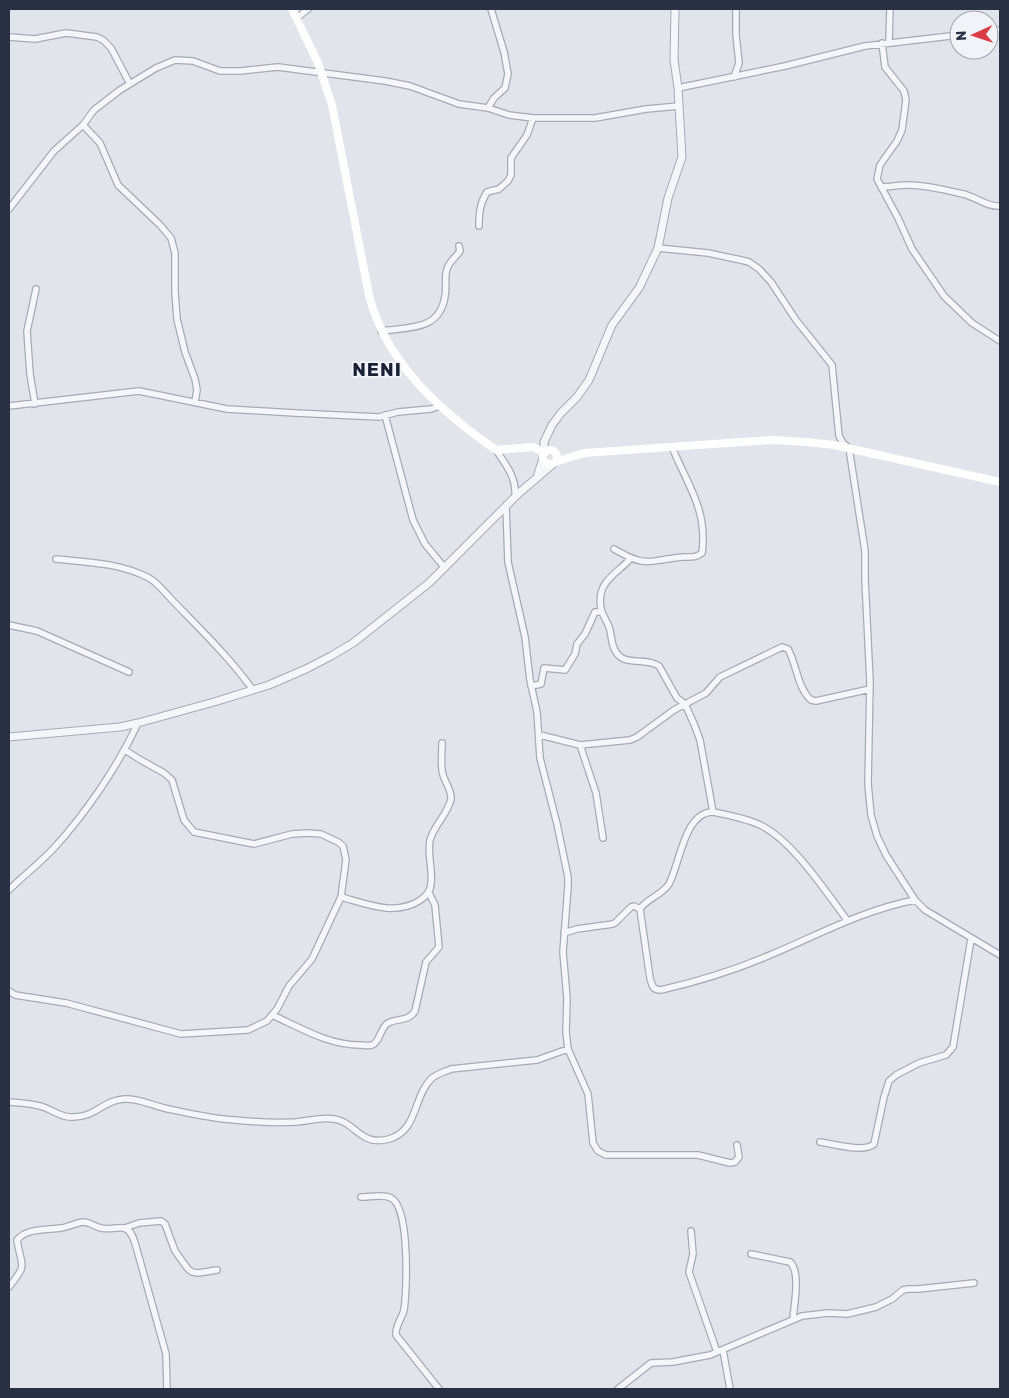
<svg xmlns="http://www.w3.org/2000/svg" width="1009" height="1398" font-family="Rubik,sans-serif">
	<rect width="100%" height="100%" fill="#e1e4eb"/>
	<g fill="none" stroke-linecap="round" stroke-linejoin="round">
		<defs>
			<path id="minor" d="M298,17l10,-8
				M989,31l11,-1
				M9,37l26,2 31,-6 31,4 6,3 8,8 19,36
				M889,42l1,-33
				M882,43l3,24 19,24 2,9 -4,30 -5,11 -17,24 -3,14 21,39 14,31 32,47 28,27 28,18
				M734,77l5,-14 -3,-28v-26
				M678,88l107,-22 80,-20 94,-11
				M488,108l6,-10 11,-10 3,-14 -4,-22 -13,-43
				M83,125l17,18 18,42 42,40 11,13 4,15v39l2,27 8,33 10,27 2,11 -2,12
				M881,187c9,0 18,-2 27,-2 18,0 38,5 55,9 13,3 24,13 37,12
				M9,209l45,-58 29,-26 11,-15 26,-20 36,-22 19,-8 18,1 27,10h20l38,-4 107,14 25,5 49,18 29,4 21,7 24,3h62l51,-9 33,-3
				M479,226c0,-13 1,-23 8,-34l12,-3 9,-8 3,-6v-17l16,-23 6,-17
				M658,248l50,5 33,7 8,2 10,7 12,13 25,38 36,45 7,71 4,7 6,5 16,103v28l5,103 -2,102 3,31 6,21 9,19 29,45 10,10 75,45
				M381,331c28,-4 59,0 64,-35 2,-9 -1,-18 2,-27 1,-6 9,-12 13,-18l-1,-5
				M35,404l-5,-30 -3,-43 9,-42
				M9,406l130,-15 88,18 68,4 84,4 19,-5 33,-3 9,-3
				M385,415l28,105 12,24 19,23
				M496,450c10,15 21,28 19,47
				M506,505l2,57 17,75 5,43 7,32 3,46 17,66 11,53v9l-5,66 4,46 -1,34 2,17 20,45 5,49 5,8 8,4h92l32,8 5,-1 4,-5 -2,-12
				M614,549c34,20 34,11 69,8 7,0 13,1 19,-4 6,-43 -15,-69 -30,-106
				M56,559c31,3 65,4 93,19 9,5 17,16 25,24 27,28 56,56 79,88
				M630,559c-14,16 -34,22 -29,50 2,7 7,14 9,21 2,10 2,22 12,28 10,6 25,0 37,8l18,32 8,6 9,20 6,16 13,72
				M9,625l28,6 92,41
				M531,686l10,-2 3,-16 21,2 10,-16 2,-10 8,-10 10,-22h7
				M540,735l40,10 50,-5 7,-3 37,-27 32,-17 14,-16 62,-30 6,2c9,16 9,38 23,51l5,1 54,-12
				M580,745l16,48 7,45
				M9,890c14,-14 31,-27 45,-42 32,-35 64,-82 84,-125
				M341,897c26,7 53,19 78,4 8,-5 12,-10 12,-18 2,-14 -4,-28 -1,-43 4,-15 18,-26 21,-41 1,-10 -8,-18 -9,-29 -1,-8 0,-18 0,-27
				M640,909c7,-11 21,-13 29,-25 11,-20 15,-72 44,-72 15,3 31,6 45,12 33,14 68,68 89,96
				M564,933l13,-4 36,-5 3,-2 15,-15 3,-1 6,3 1,7 9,62c2,8 3,12 11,12 39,-9 72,-19 109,-35 48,-20 93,-45 145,-55
				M9,991l6,4 51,8 115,31 67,-4 19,-9 10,-12 12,-23 23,-27 29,-62 5,-37 -3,-14 -5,-4 -17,-8 -14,-1 -15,1 -38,10 -60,-12 -10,-12 -12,-40 -8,-7 -25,-14 -14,-9
				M272,1015c29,13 56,30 88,30 4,0 9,1 12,0 8,-3 8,-17 16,-22 9,-5 20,-1 27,-12l11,-49 13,-15 -4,-42 -6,-12
				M9,1102c12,1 25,1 37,6 9,4 15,9 25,9 25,1 30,-16 53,-18 14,-1 27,6 40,9 23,5 48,11 71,12 20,2 42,3 61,2 13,-1 25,-5 38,-3 22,3 26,28 55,20 29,-8 24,-42 42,-60 5,-5 13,-7 20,-10l86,-9 31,-11
				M820,1142c14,2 44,11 54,2l10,-47 5,-16 7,-6 23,-12 27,-8 7,-8 18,-108
				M361,1197c9,0 23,-3 30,1 19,9 16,93 13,112 -2,8 -9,16 -8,25l43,54
				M125,1228l14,-5 22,-2 4,3 10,27 13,18 4,3 6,1 19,-3
				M691,1231l2,23 -4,18 28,80
				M751,1254l39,8c11,10 4,43 3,57
				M9,1287c20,-25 12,-19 8,-47 9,-12 31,-10 44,-12 7,-1 15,-5 22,-6 7,0 12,5 18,6 8,2 16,-1 23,0 9,2 11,16 13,22l29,104 1,35
				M723,1350l7,39
				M618,1389l33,-26 22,-1 37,-7 92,-39 26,-3 19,1 17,-4 12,-3 16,-8 11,-9 5,-1h10l56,-6"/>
			<path id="tertiary" d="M547,451l-3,-4v-5l8,-17 9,-12 16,-16 12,-17 23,-55 27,-37 19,-40 10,-50 14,-41 -4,-69 -4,-28 1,-51
				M538,474l5,-16
				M9,737l111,-10 18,-4 76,-21 55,-17 37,-16 25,-13 22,-13 76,-60 90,-90 34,-29"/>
		</defs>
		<!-- minor casing -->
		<use href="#minor" stroke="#a6aab6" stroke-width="8"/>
		<!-- tertiary casing -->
		<use href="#tertiary" stroke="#a6aab6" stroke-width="9"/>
		<!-- minor -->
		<use href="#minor" stroke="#f4f6f9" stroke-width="5.5"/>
		<!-- tertiary -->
		<use href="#tertiary" stroke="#f4f6f9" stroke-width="7"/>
		<!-- secondary -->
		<path stroke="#fff" stroke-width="8" d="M292,9l26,54 14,42 37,190c17,68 71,116 127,155l37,-3 12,6
			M543 457a7 7 0 1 1 14 0a7 7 0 1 1-14 0Z
			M555,462l29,-9 188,-13 35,2 27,3 166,37"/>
	</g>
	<g text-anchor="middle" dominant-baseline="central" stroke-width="4" stroke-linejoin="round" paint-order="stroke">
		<!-- district labels -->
		<g font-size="19" font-weight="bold" letter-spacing="1" fill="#1a2135" stroke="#f1f3f8">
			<text x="377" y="369">NENI</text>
		</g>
	</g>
	<!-- border -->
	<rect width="1009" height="1398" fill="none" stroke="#283044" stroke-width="20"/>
	<!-- north arrow -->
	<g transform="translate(974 35) rotate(267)"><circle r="24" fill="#f1f3f8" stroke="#a1a5b0"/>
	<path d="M0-4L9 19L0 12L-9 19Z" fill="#da3d48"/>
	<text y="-8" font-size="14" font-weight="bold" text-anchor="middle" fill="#283044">N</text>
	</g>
</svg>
